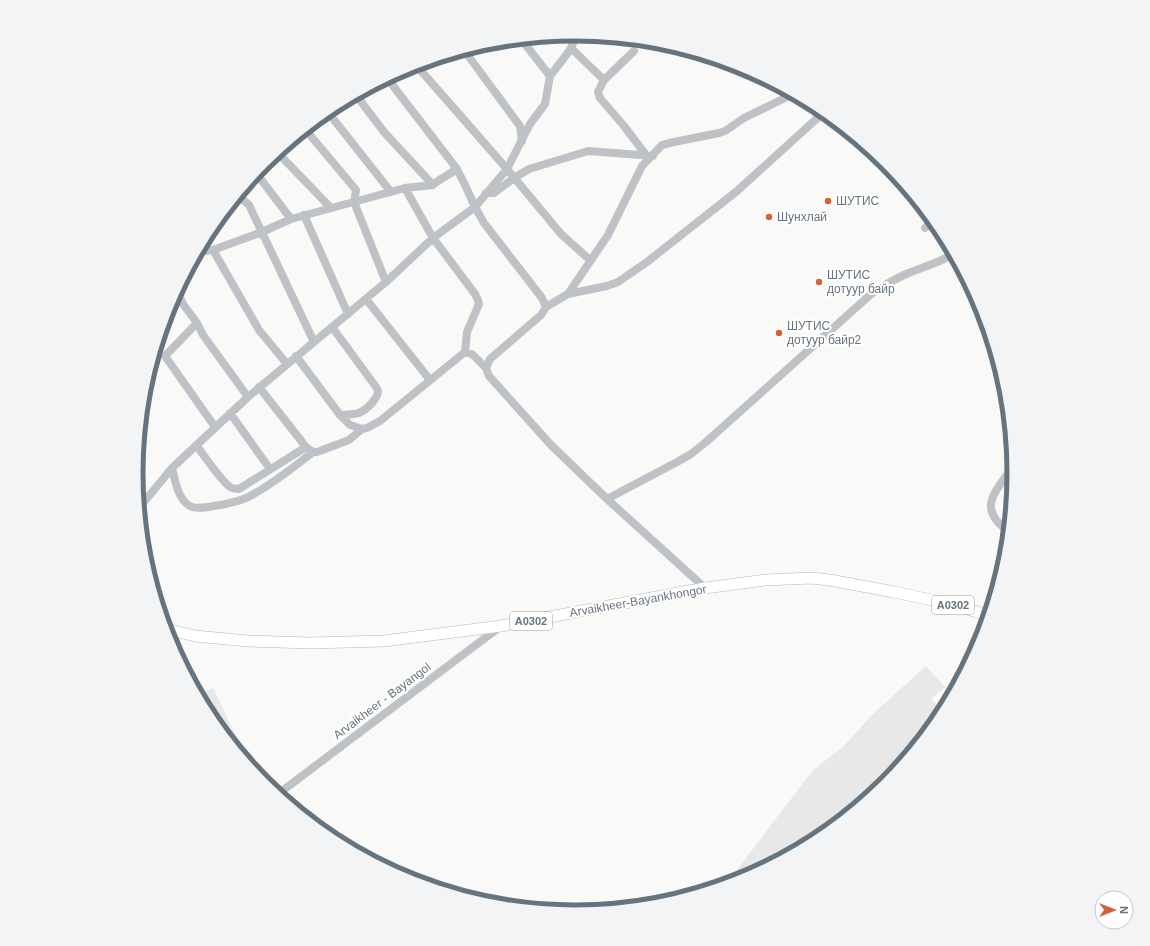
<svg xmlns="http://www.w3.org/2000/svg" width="1150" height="946" font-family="Arial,sans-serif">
	<rect width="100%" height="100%" fill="#f9f9f7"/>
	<!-- built -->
	<path fill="#e7e8e7" d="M926,666l19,21 -14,12 12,12 -3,6 -55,67 -66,54 -76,41 -16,4 86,-113 30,-23 30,-33z
		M213,688l36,75 -1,1 -38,-47 -12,-22z"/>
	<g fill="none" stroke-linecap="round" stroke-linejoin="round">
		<defs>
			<path id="highway" d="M166,629l29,7 53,5 63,2 73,-2 117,-15 204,-38 61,-8 45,-2 19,2 64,12 52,11 42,12"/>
		</defs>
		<!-- highway casing -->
		<use href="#highway" stroke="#b4b8bb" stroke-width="12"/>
		<!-- minor -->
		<path stroke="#bec2c6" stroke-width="8" d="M521,39l29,37
			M571,48l33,32
			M464,50l56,76 2,15
			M634,51l-30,29 -6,12 2,6 24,28 22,29
			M416,65l91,104 54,65 29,26
			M387,78l70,91 9,18 9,20 9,16 58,75 4,9 -5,8 -51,44 -4,9 3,8 62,69 56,54 98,89
			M356,95l28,37 49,53
			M327,111l64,81
			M305,129l51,61 -2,12 32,80
			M277,152l54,56
			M256,173l35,46
			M405,188l28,50 42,56 3,6 1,4 -12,28 -2,20
			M486,193h8l20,-15 15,-9 59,-18 65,5
			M238,195l11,10 65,137
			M304,215l44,99
			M925,228l8,-8
			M213,250l46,80 28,34
			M198,252l15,-2 49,-18 29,-13 114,-31 28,-3 5,-4 19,-12
			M177,291l6,13 14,19 6,12 45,62
			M568,294l40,-59 34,-69 20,-21 12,-3 45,-9 6,-2 19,-13 49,-24
			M366,299l64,81
			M546,307l22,-13 39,-8 11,-4 29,-20 90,-71 87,-79
			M197,323l-32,33 50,71
			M332,327l44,60 2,4c0,5 -3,8 -6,12 -11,12 -16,11 -32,12
			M296,356l44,59 10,10 12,4 5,-1 13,-7 85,-69 7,2 14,14
			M259,387l47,60 7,5h4l32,-12 13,-11
			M230,413l40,56
			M196,445c8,10 24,35 34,42 3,2 6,2 9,2l67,-42
			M172,468c3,11 5,28 15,36 5,5 15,4 21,3 14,-2 32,-5 44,-12 22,-12 42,-28 61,-43
			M607,499l70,-37 14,-8 15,-12 164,-147c10,-7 21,-14 32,-19 17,-8 35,-12 51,-22
			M139,508l33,-40 76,-71 138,-115 47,-44 42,-31 32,-38 23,-45 15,-20 5,-28 17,-22 4,-6 6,-14
			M1008,531c-33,-24 -11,-40 5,-65
			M278,794l223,-168"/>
		<!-- highway -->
		<use href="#highway" stroke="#fff" stroke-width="11"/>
	</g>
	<!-- markers -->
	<g fill="#d5613a" stroke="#fff" stroke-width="1.5">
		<circle cx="828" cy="201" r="4"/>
		<circle cx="769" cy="217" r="4"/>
		<circle cx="819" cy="282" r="4"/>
		<circle cx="779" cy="333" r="4"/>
	</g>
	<g text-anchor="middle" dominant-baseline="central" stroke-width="4" stroke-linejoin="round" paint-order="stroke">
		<!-- shield labels -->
		<g fill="#fff" stroke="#949ea5" stroke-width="1">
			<rect x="932" y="596" width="42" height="18" rx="3"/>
			<rect x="510" y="612" width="42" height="18" rx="3"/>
		</g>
		<g font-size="11" font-weight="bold" fill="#66747f">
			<text x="953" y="605">A0302</text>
			<text x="531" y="621">A0302</text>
		</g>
		<!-- poi labels -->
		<g font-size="12" fill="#66747f" stroke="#fff" text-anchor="start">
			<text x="836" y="201">ШУТИС</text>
			<text x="777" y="217">Шунхлай</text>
			<text x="827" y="275">ШУТИС<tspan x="827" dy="14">дотуур байр</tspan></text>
			<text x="787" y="326">ШУТИС<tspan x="787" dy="14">дотуур байр2</tspan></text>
		</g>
		<!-- street labels -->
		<g font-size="12" fill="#66747f" stroke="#fff">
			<text transform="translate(638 601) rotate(-10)">Arvaikheer-Bayankhongor</text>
			<text transform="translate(382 701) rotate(-37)">Arvaikheer - Bayangol</text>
		</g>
	</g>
	<!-- crop -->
	<path d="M0 0H1150V946H0ZM143 473a432 432 0 1 1 864 0a432 432 0 1 1-864 0Z" fill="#f3f4f5" fill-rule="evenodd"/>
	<path fill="none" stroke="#66747f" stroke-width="5" d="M143 473a432 432 0 1 1 864 0a432 432 0 1 1-864 0Z"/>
	<!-- north arrow -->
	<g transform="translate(1114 910) rotate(90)"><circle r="19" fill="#ffffff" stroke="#c2c7cc"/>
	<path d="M0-3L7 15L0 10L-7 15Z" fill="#d5613a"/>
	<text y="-6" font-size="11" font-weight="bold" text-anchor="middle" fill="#66747f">N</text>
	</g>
</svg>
